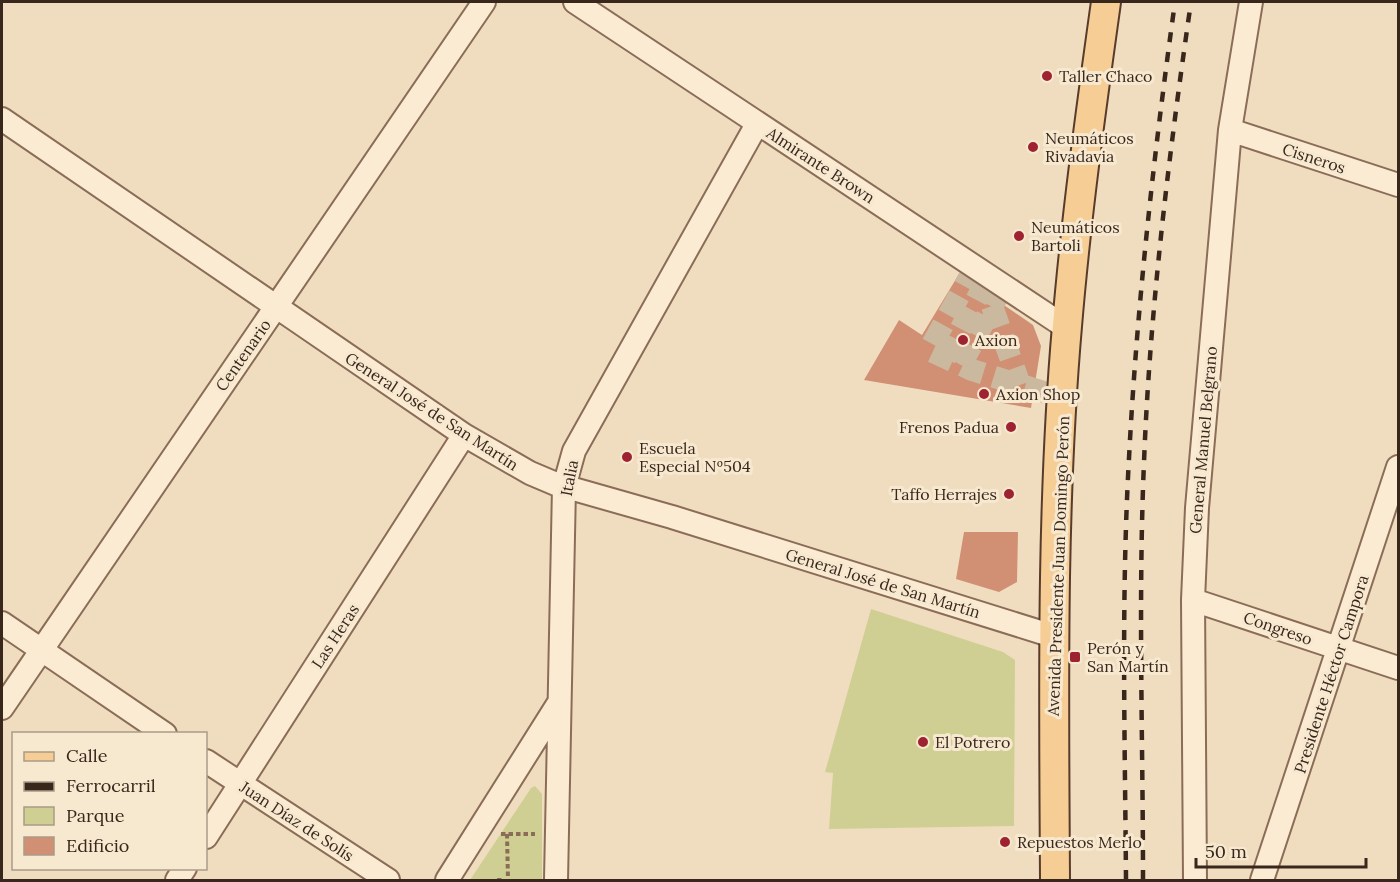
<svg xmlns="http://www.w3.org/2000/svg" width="1400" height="882" font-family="Lora,serif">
	<rect width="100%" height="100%" fill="#f0ddc0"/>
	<!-- park -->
	<path fill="#cfcf93" d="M871,609l132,43 12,8 -1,166 -185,3 4,-56 -8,-1z
		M535,786l7,8v86h-72l61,-92z"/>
	<!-- building -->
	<path fill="#d19073" d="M959,274l74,51 8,21 -10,62 -167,-28 35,-60 23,15z
		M964,532h54l-1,50 -18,10 -43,-13z"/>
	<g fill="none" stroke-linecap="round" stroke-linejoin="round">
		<!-- minor-tunnel -->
		<path stroke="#cbb99f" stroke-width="22" stroke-dasharray="22 11" stroke-linecap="butt" d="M975,267l-46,83 43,20 91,28
			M992,306l28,79
			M945,358l44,-82
			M961,365l42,-79"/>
		<defs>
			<path id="minor" d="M575,2l492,326
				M2,119l462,316 66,38 26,11 116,33 381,119
				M1230,130l168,55
				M1193,600l205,68
				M2,623l163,111
				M2,708l482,-706
				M206,761l182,119
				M206,837l258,-402
				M177,880l8,-12
				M447,880l111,-176
				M556,880l8,-393 10,-36 183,-327
				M1195,880l-2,-280 4,-92 33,-378 21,-128
				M1262,880l136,-413"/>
			<path id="major" d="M1055,880c-1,-184 -4,-369 12,-554 9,-108 24,-217 39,-324"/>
		</defs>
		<!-- minor casing -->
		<use href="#minor" stroke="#8b6d57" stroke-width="26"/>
		<!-- major casing -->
		<use href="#major" stroke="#583b2b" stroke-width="32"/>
		<!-- path -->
		<path stroke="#8b6d57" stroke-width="4" stroke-dasharray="4.5 3" stroke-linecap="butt" d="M501,834h34
			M507,834l1,46
			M497,880h7"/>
		<!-- minor -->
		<use href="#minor" stroke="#fbebd3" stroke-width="22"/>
		<!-- major -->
		<use href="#major" stroke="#f6cd95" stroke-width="28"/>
		<!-- rail -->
		<path stroke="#39271c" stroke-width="4.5" stroke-dasharray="10 10" stroke-linecap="butt" d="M1126,880c-1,-140 -5,-281 3,-422 8,-153 25,-305 46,-456
			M1143,880c0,-139 -5,-278 1,-418 6,-154 25,-308 47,-460"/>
	</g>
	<!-- markers -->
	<g fill="#9d2331" stroke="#f7e8d0" stroke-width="2">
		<circle cx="1047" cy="76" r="6"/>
		<circle cx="1033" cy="147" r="6"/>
		<circle cx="1019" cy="236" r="6"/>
		<circle cx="963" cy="340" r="6"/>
		<circle cx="984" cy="394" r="6"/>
		<circle cx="1011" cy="427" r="6"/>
		<circle cx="627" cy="457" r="6"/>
		<circle cx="1009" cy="494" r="6"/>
		<rect x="1069" y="651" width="12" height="12" rx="3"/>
		<circle cx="923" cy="742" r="6"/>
		<circle cx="1005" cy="842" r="6"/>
	</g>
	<g text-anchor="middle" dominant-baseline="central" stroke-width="6" stroke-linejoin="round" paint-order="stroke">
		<!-- poi labels -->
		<g font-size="16" fill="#39271c" stroke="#f7e8d0" text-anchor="start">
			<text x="1059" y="76">Taller Chaco</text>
			<text x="1045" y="138">Neumáticos<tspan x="1045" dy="18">Rivadavia</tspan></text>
			<text x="1031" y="227">Neumáticos<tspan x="1031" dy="18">Bartoli</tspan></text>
			<text x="975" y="340">Axion</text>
			<text x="996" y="394">Axion Shop</text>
			<text x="999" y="427" text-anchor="end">Frenos Padua</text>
			<text x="639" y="448">Escuela<tspan x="639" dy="18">Especial Nº504</tspan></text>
			<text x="997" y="494" text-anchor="end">Taffo Herrajes</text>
			<text x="1087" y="648">Perón y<tspan x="1087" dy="18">San Martín</tspan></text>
			<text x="935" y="742">El Potrero</text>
			<text x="1017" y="842">Repuestos Merlo</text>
		</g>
		<!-- street labels -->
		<g font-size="16" fill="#39271c" stroke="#f7e8d0">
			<text transform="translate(1314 158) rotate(18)">Cisneros</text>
			<text transform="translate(821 165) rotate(33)">Almirante Brown</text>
			<text transform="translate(243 355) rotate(-55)">Centenario</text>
			<text transform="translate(432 411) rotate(33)">General José de San Martín</text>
			<text transform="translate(1203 440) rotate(-85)">General Manuel Belgrano</text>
			<text transform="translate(569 478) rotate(-79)">Italia</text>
			<text transform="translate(1058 566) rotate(-88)">Avenida Presidente Juan Domingo Perón</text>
			<text transform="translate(883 583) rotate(17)">General José de San Martín</text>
			<text transform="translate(1278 628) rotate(19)">Congreso</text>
			<text transform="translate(335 636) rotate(-57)">Las Heras</text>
			<text transform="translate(1331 674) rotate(-72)">Presidente Héctor Campora</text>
			<text transform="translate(297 821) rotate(33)">Juan Díaz de Solís</text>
		</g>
	</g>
	<!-- border -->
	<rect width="1400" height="882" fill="none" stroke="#39271c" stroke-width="6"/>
	<!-- legend -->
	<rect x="12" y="732" width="195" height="138" fill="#f7e8d0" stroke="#ab9b88" stroke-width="1.5"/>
	<rect x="24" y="752" width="30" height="9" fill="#f6cd95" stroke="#ab9b88" stroke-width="1.5"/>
	<text x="66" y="762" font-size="18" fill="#39271c">Calle</text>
	<rect x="24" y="782" width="30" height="9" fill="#39271c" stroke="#ab9b88" stroke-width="1.5"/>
	<text x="66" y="792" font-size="18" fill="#39271c">Ferrocarril</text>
	<rect x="24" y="807" width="30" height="18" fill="#cfcf93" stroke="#ab9b88" stroke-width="1.5"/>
	<text x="66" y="822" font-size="18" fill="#39271c">Parque</text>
	<rect x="24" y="837" width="30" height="18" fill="#d19073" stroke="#ab9b88" stroke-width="1.5"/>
	<text x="66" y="852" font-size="18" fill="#39271c">Edificio</text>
	<!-- scale -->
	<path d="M1196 858v9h170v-9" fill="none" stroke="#39271c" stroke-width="3"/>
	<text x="1205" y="858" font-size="18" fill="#39271c" stroke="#f7e8d0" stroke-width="4.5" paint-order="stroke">50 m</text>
</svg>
